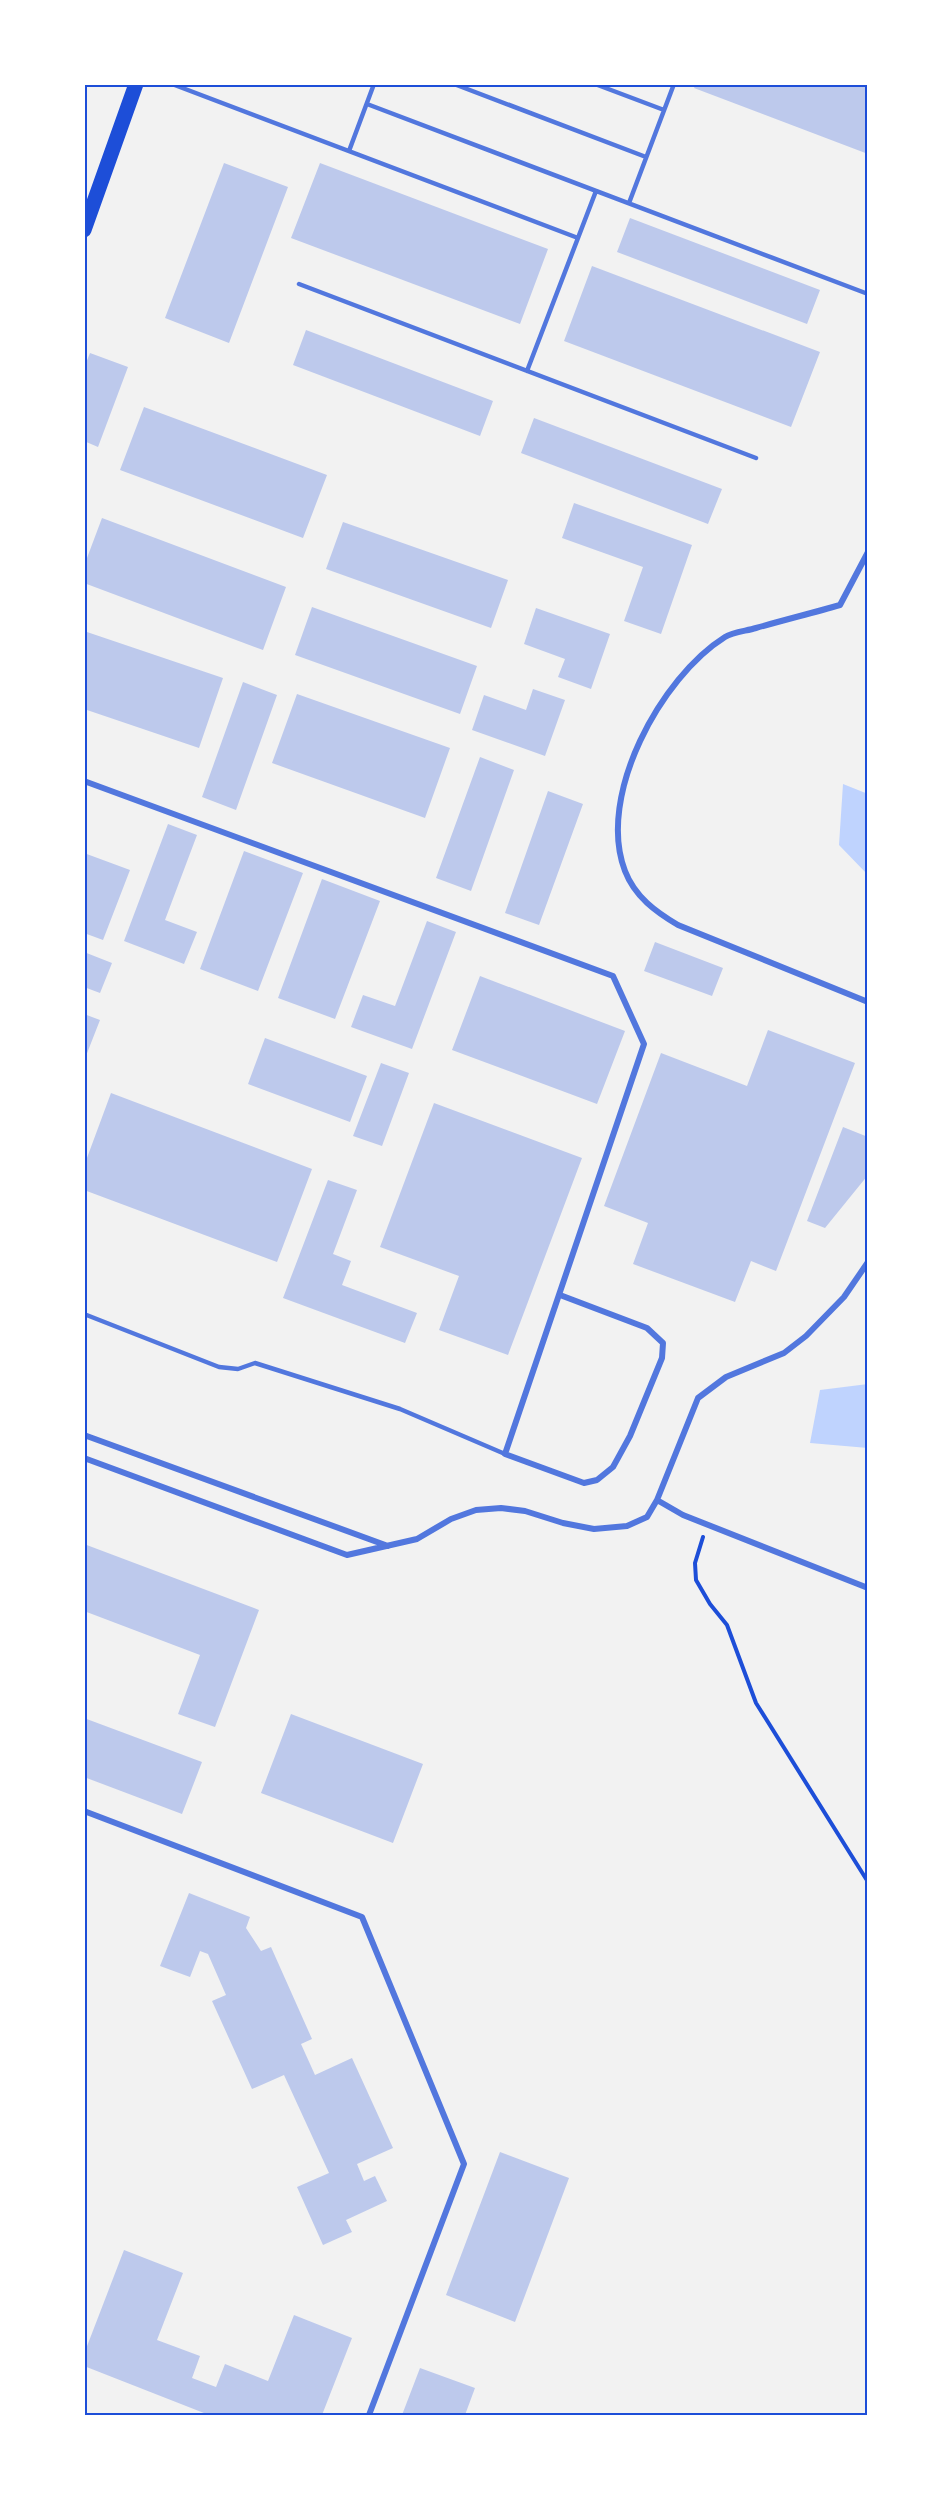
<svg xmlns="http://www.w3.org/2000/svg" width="952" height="2499" font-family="Manrope,sans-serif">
	<rect width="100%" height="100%" fill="#f2f2f2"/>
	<!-- water -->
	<path fill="#bfd3fe" d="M843,784l25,10v81l-29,-30z
		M868,1384v64l-58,-5 10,-53z"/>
	<!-- building -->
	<path fill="#bdc9ec" d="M696,84h172v70l-174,-66z
		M224,163l64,24 -59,156 -64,-25z
		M320,163l228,86 -28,75 -229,-86z
		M630,218l190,72 -13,34 -190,-72z
		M592,266l228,86 -29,75 -227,-86z
		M306,330l187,71 -13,35 -187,-71z
		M90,353l38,14 -30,80 -14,-6v-73z
		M144,407l183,68 -24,63 -183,-68z
		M534,418l188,71 -14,35 -187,-71z
		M574,503l118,42 -31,89 -37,-13 19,-54 -81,-29z
		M102,518l184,69 -23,63 -179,-67v-17z
		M343,522l165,58 -17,48 -165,-59z
		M312,607l165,59 -17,48 -165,-59z
		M536,608l74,26 -19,55 -33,-12 7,-18 -41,-15z
		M84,631l139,47 -24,70 -115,-39z
		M243,682l34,13 -41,115 -34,-13z
		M533,689l32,11 -20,56 -73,-26 12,-35 42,15z
		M297,694l153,54 -25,70 -153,-55z
		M480,757l34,13 -43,121 -35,-13z
		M548,791l35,13 -44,121 -34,-12z
		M168,824l29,11 -32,85 32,12 -13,32 -60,-23z
		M244,851l59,22 -45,118 -58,-22z
		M84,853l46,17 -27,70 -19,-7z
		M322,879l58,22 -45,118 -57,-21z
		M427,921l29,11 -44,117 -61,-22 12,-32 32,11z
		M655,942l68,26 -11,28 -68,-25z
		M84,952l28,11 -12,30 -16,-6z
		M480,976l145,55 -28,73 -145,-54z
		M84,1014l16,6 -16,41z
		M768,1030l87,33 -79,208 -25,-10 -16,41 -102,-38 15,-41 -44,-17 57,-153 86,33z
		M265,1038l102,38 -17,46 -102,-38z
		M381,1063l28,10 -27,73 -29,-10z
		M111,1093l201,76 -35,93 -193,-72v-24z
		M434,1103l148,55 -74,197 -69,-25 20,-54 -79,-29z
		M843,1127l25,10v38l-43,53 -18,-7z
		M328,1180l29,10 -24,64 18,7 -9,24 75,28 -12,30 -122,-45z
		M84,1544l175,66 -44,117 -37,-13 22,-59 -116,-44z
		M291,1714l132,50 -30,79 -132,-50z
		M84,1718l118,44 -20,52 -98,-37z
		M189,1893l61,24 -4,11 15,23 10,-4 41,92 -11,5 14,31 37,-17 41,90 -36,16 7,17 11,-5 12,25 -41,19 6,12 -29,13 -26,-58 32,-14 -45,-98 -32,14 -40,-88 14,-6 -18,-41 -8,-3 -10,26 -30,-11z
		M500,2152l69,26 -54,144 -69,-27z
		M124,2250l59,23 -26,67 43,16 -8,22 24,9 9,-23 43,17 26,-66 58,23 -30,77h-113l-125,-49v-12z
		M420,2368l55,20 -10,27h-63z"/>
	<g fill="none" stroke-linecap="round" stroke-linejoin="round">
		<!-- path -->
		<path stroke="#1d4ed8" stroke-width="4" d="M703,1537l-8,26 1,17 14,24 17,21 29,78 112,179"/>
		<!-- service -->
		<path stroke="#5277de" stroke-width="4.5" d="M172,84l406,154
			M454,84l192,73
			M595,84l69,26
			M367,104l501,190
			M349,151l25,-67
			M629,203l45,-119
			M299,284l457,174
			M527,371l69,-180
			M84,1314l135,53 19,2 17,-6 145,46 105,45"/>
		<!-- minor -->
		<path stroke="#5277de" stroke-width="6" d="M868,552l-28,53c-28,8 -56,15 -84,23 -10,3 -23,4 -31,9 -64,40 -129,159 -100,234 10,26 31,41 53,54l190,77
			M84,781l529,195 31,68 -139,410 79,29 13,-3 16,-13 17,-31 32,-78 1,-15 -16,-15 -87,-33
			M84,1435l304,111
			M84,1458l263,97 70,-16 34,-20 25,-9 25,-2 24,3 38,12 31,6 33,-3 20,-9 10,-17 41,-102 28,-21 58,-24 22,-17 38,-39 24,-35
			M657,1500l26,15 185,73
			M84,1811l278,106 102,247 -95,251"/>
		<!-- primary -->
		<path stroke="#1d4ed8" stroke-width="15" d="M84,230l52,-146"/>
	</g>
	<!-- border -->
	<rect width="952" height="2499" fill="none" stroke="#ffffff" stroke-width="171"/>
	<rect x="86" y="86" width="780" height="2328" fill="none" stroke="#1d4ed8" stroke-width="2"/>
</svg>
